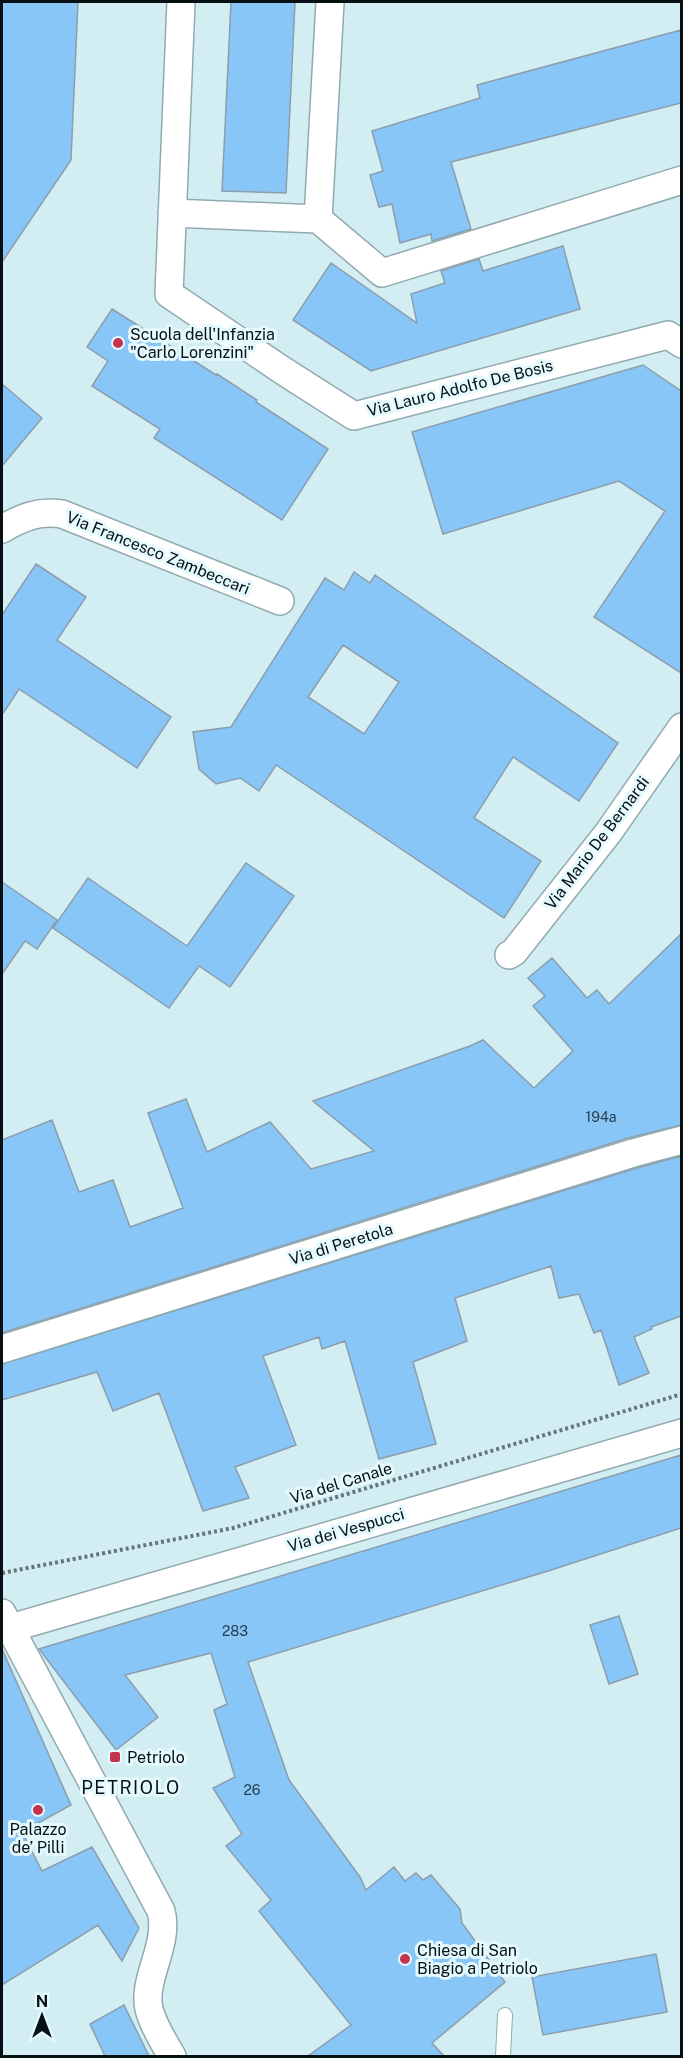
<svg xmlns="http://www.w3.org/2000/svg" width="683" height="2058" font-family="'Public Sans',sans-serif">
	<rect width="100%" height="100%" fill="#d3eef3"/>
	<!-- building -->
	<path fill="#88c6f8" stroke="#8c9dab" stroke-width="1.5" fill-rule="evenodd" d="M2,2h76l-7,158 -69,102z
		M231,2h64l-9,191 -64,-2z
		M681,30v73l-230,59 20,67 -39,12 -1,-7 -31,9 -8,-39 -13,3 -9,-32 13,-4 -11,-40 108,-33 -3,-13z
		M563,246l17,63 -209,62 -78,-51 38,-57 86,60 -6,-29 34,-11 -4,-12 38,-12 4,12z
		M112,309l104,66 1,-1 40,26 -1,2 72,47 -46,71 -128,-82 6,-9 -68,-43 16,-25 -21,-14z
		M643,365l38,26v282l-87,-56 71,-106 -46,-30 -176,53 -31,-102z
		M2,384l40,34 -40,48z
		M36,564l50,33 -29,43 114,77 -34,51 -118,-79 -17,26v-100z
		M354,572l16,11 5,-8 243,168 -39,58 -66,-44 -39,61 67,43 -37,57 -228,-153 -17,26 -19,-13 -24,6 -17,-15 -6,-37 38,-5 94,-149 19,12zM343,645l56,37 -35,52 -56,-37z
		M246,863l48,33 -64,91 -31,-21 -30,42 -116,-80 35,-50 99,68z
		M2,882l55,38 -20,29 -12,-8 -23,33z
		M681,934v191l-53,13 -626,195v-193l50,-20 27,72 34,-12 17,47 53,-19 -35,-95 38,-14 21,53 63,-30 41,47 63,-18 -61,-50 157,-55 13,-6 51,48 39,-37 -40,-45 12,-10 -17,-18 24,-20 35,40 10,-8 12,14z
		M681,1156v160l-30,11 1,2 -18,8 15,36 -30,12 -18,-55 -7,3 -15,-39 -20,4 -8,-32 -96,32 12,43 -54,21 23,82 -57,15 -34,-118 -23,8 -3,-12 -56,19 33,89 -61,22 14,31 -46,13 -44,-118 -46,18 -16,-39 -95,28v-36l635,-196z
		M681,1455v73l-133,43 -300,91 41,118 71,97 6,13 28,-23 11,14 11,-8 7,7 8,-5 29,34 2,14 43,59 -73,61 12,13h-136l43,-31 -92,-114 12,-11 -45,-54 16,-12 -29,-46 22,-11 -21,-67 13,-6 -16,-51 -86,22 33,42 -42,33 -77,-101z
		M619,1616l19,58 -29,10 -19,-59z
		M2,1649l69,156 -49,27 20,39 50,-24 47,81 -17,33 -24,-36 -96,60z
		M656,1954l11,58 -124,23 -11,-58z
		M124,2005l25,51h-44l-15,-32z"/>
	<g fill="none" stroke-linecap="round" stroke-linejoin="round">
		<defs>
			<path id="lane" d="M503,2056l2,-41"/>
			<path id="street" d="M181,2l-12,292 116,78 69,44 314,-81 14,9
				M172,213l146,6 64,54 300,-93
				M318,219l12,-217
				M2,529c19,-11 37,-19 60,-15l218,87
				M509,955l5,-3 94,-119 74,-106
				M2,1349l631,-196 49,-13
				M2,1613l159,298c9,33 -19,68 -12,98 4,16 15,34 23,47
				M11,1628l671,-195"/>
		</defs>
		<!-- lane casing -->
		<use href="#lane" stroke="#91aaaf" stroke-width="16"/>
		<!-- street casing -->
		<use href="#street" stroke="#91aaaf" stroke-width="30"/>
		<!-- path -->
		<path stroke="#647579" stroke-width="4" stroke-dasharray="3 3" stroke-linecap="butt" d="M2,1573l231,-45 449,-134"/>
		<!-- lane -->
		<use href="#lane" stroke="#fff" stroke-width="14"/>
		<!-- street -->
		<use href="#street" stroke="#fff" stroke-width="27"/>
	</g>
	<!-- markers -->
	<g fill="#c4344f" stroke="#e4fafe" stroke-width="2">
		<circle cx="118" cy="343" r="6"/>
		<rect x="109" y="1751" width="12" height="12" rx="3"/>
		<circle cx="38" cy="1810" r="6"/>
		<circle cx="405" cy="1959" r="6"/>
	</g>
	<g text-anchor="middle" dominant-baseline="central" stroke-width="6" stroke-linejoin="round" paint-order="stroke">
		<!-- number labels -->
		<g font-size="14" fill="#273e4c">
			<text x="601" y="1117">194a</text>
			<text x="235" y="1631">283</text>
			<text x="252" y="1790">26</text>
		</g>
		<!-- poi labels -->
		<g font-size="16" fill="#071012" stroke="#e4fafe" text-anchor="start">
			<text x="130" y="334">Scuola dell'Infanzia<tspan x="130" dy="18">"Carlo Lorenzini"</tspan></text>
			<text x="127" y="1757">Petriolo</text>
			<text x="38" y="1829" text-anchor="middle">Palazzo<tspan x="38" dy="18">de’ Pilli</tspan></text>
			<text x="417" y="1950">Chiesa di San<tspan x="417" dy="18">Biagio a Petriolo</tspan></text>
		</g>
		<!-- street labels -->
		<g font-size="16" fill="#071012" stroke="#e4fafe">
			<text transform="translate(460 388) rotate(-14)">Via Lauro Adolfo De Bosis</text>
			<text transform="translate(158 553) rotate(22)">Via Francesco Zambeccari</text>
			<text transform="translate(597 843) rotate(-53)">Via Mario De Bernardi</text>
			<text transform="translate(341 1244) rotate(-17)">Via di Peretola</text>
			<text transform="translate(341 1483) rotate(-17)">Via del Canale</text>
			<text transform="translate(346 1530) rotate(-16)">Via dei Vespucci</text>
		</g>
		<!-- neighbourhood labels -->
		<g font-size="18" letter-spacing="1.5" fill="#071012" stroke="#e4fafe">
			<text x="131" y="1787">PETRIOLO</text>
		</g>
	</g>
	<!-- border -->
	<rect width="683" height="2058" fill="none" stroke="#071012" stroke-width="6"/>
	<!-- north arrow -->
	<g transform="translate(42 2016)" stroke="#e4fafe" stroke-width="4.5" paint-order="stroke">
	<path d="M0-4.5L10 22L0 15L-10 22Z" fill="#071012"/>
	<text y="-9" font-size="16" font-weight="bold" text-anchor="middle" fill="#071012">N</text>
	</g>
</svg>
